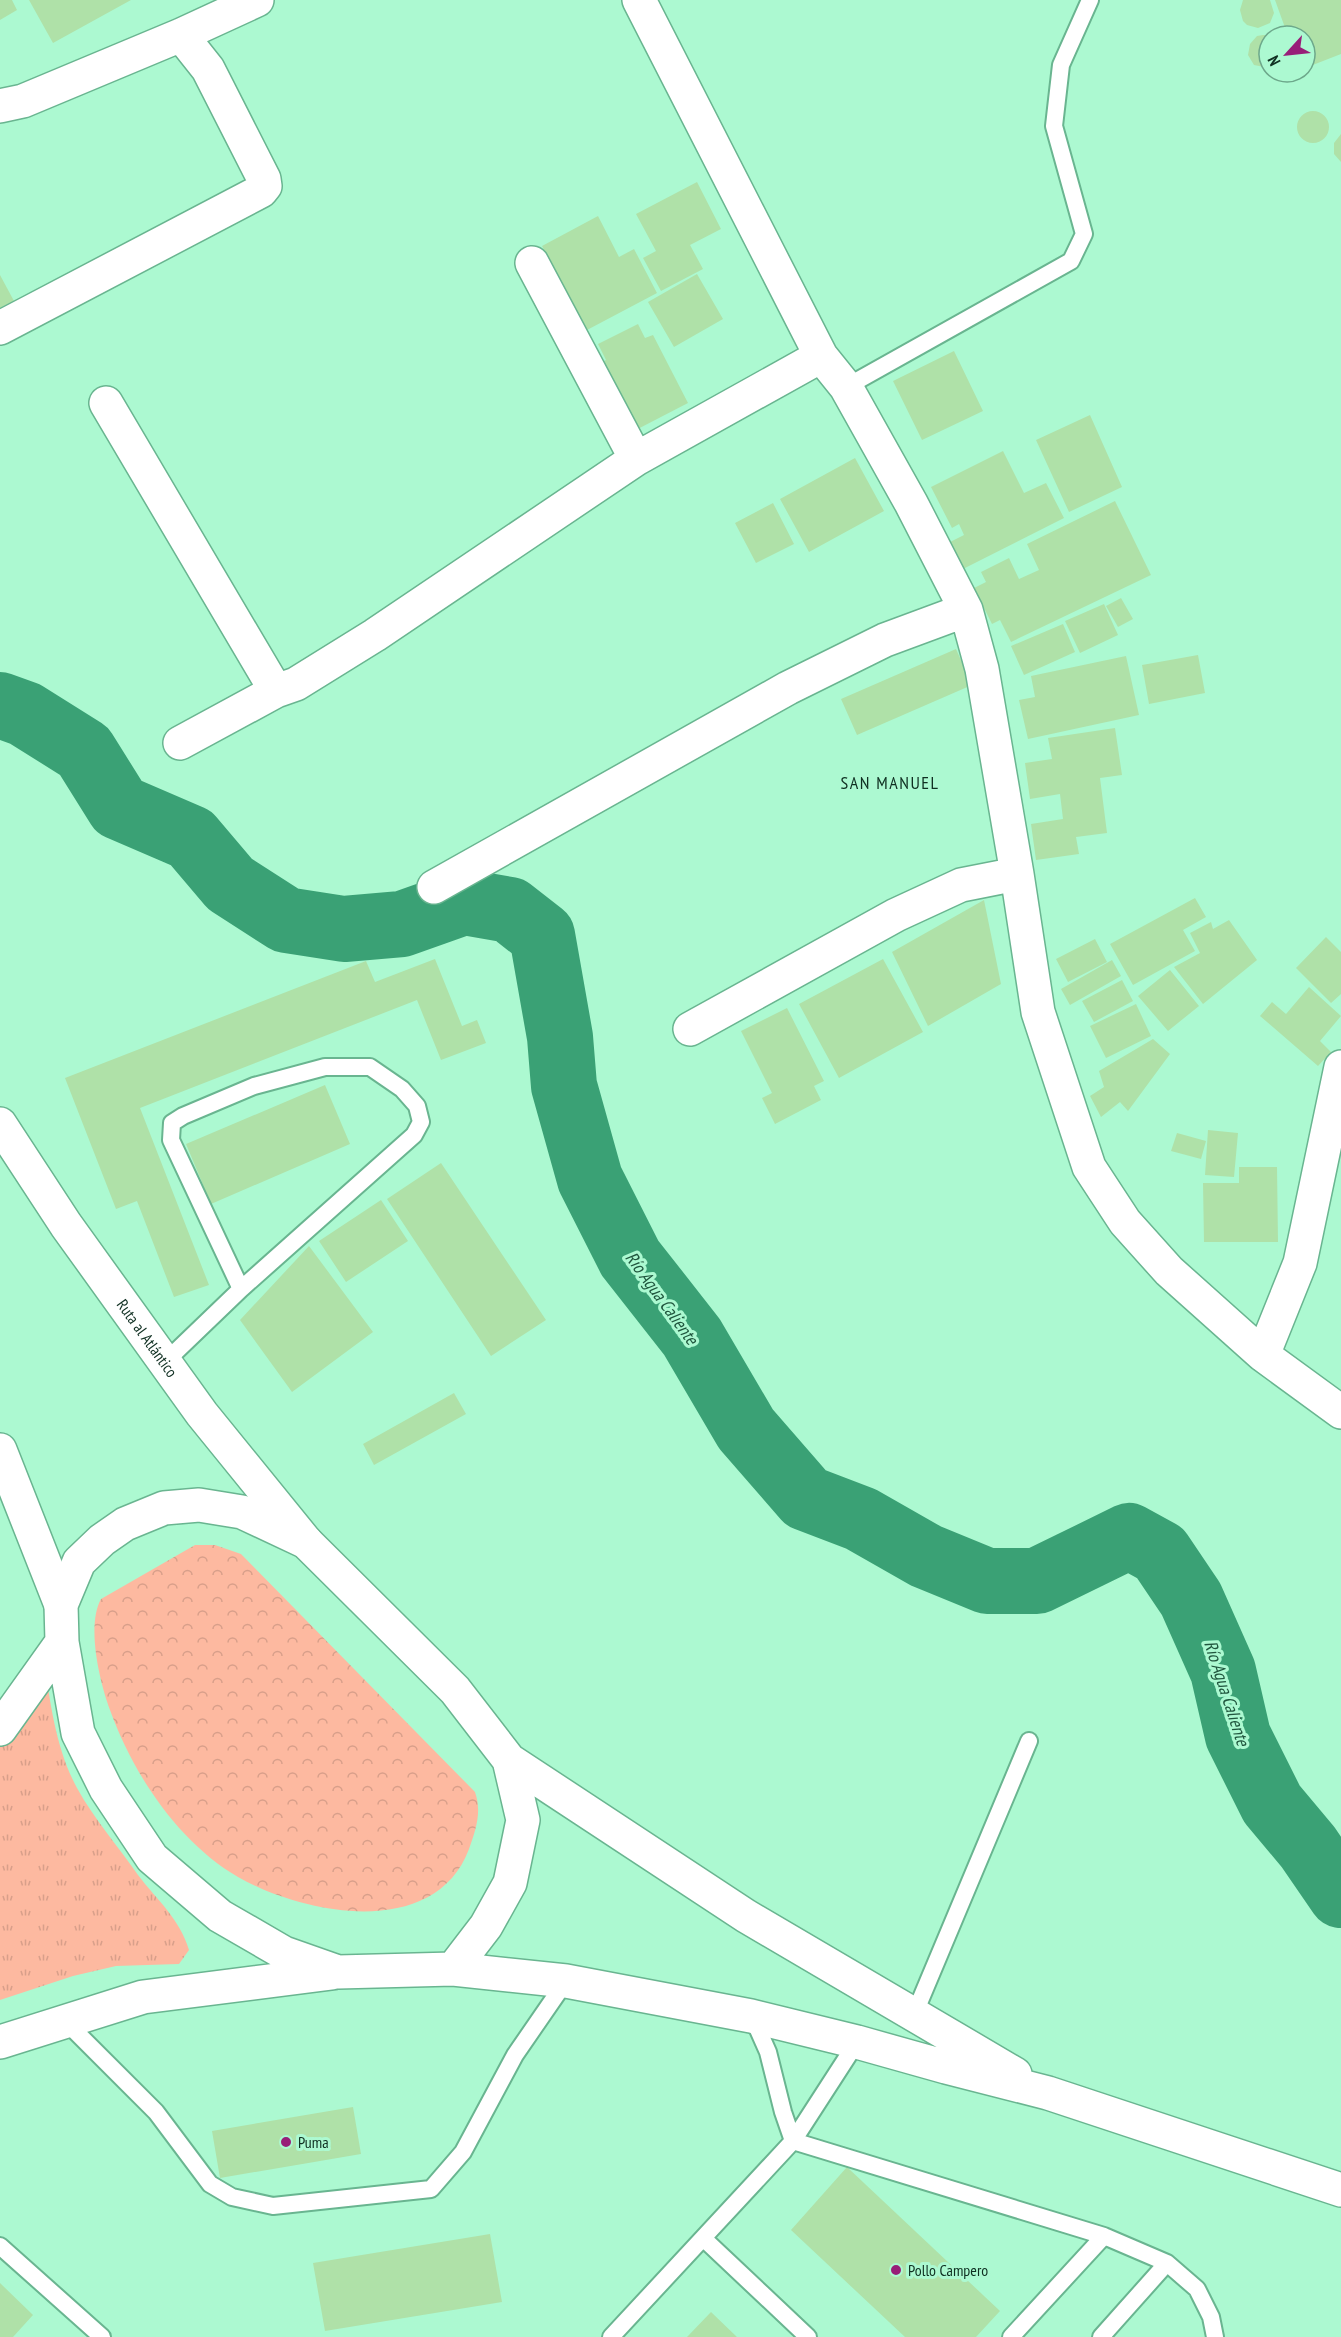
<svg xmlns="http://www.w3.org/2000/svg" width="1341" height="2337" font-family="'PT Sans Narrow',sans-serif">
	<defs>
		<pattern id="grass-tufts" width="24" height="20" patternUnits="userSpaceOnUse" patternTransform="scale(1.5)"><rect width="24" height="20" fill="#fdb9a0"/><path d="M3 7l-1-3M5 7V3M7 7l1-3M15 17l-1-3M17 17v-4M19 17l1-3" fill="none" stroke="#d89f8a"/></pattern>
		<pattern id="forest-crowns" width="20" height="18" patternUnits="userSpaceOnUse" patternTransform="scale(1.5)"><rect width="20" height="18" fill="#fdb9a0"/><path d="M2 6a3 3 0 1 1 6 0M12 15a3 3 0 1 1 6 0" fill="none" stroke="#d89f8a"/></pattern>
	</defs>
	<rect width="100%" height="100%" fill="#acf9d1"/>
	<!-- grass -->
	<path fill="url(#grass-tufts)" d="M45,1664c5,41 12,87 32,124 17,31 41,58 61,87 19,25 42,44 51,75l-10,14 -63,2 -43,10 -73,24v-272z"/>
	<!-- forest -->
	<path fill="url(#forest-crowns)" d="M195,1545h20l26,9 234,238c7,20 1,37 -6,57 -34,91 -165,66 -231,28 -60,-35 -105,-103 -128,-167 -10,-27 -24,-84 -9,-111z"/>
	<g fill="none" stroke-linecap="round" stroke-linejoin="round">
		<!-- river -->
		<path stroke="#3aa175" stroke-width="66" d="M0,705l25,9 59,37 35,56 72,31 39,46 56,36 58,9 58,-5 62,-22 46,8 32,25 18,102 4,49 26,93 40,79 62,79 54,92 60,69 55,21 65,37 61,25h50l92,-45 31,17 31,46 32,72 15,65 34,68 36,43 33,48"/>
	</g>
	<!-- building -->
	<path fill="#afe1a8" d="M0,0h12l5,10 -17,10z
		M29,0h102l-78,43z
		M1243,0h27l4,13 -4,10 -12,5 -11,-3 -4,-4 -3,-11z
		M1275,0h66v54l-36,14v-32h-17z
		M1263,35h6v33l-15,-3 -6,-10 2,-11 7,-8z
		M1297 127a16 16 0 1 1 32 0a16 16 0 1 1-32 0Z
		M1341,134v28l-7,-8v-11z
		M697,182l24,47 -31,16 13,24 -42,22 -18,-33 13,-7 -20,-37z
		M598,216l21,41 15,-8 23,44 -70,37 -45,-84z
		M697,274l26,45 -49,28 -26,-45z
		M0,275l14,26 -14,7z
		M638,324l7,14 8,-3 35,68 -58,30 -34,-68 10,-5 -8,-16z
		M954,351l29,60 -61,29 -29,-59z
		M1090,415l32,72 -53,25 -33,-72z
		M1003,451l21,42 22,-10 18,35 -101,51 -13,-27 14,-7 -5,-11 -7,4 -21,-41z
		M855,458l29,53 -75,41 -29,-53z
		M1115,501l36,74 -140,67 -11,-22 -8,4 -18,-36 12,-6 -5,-10 28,-14 10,21 20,-9 -12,-26z
		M773,503l21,41 -38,19 -21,-40z
		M1121,598l12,21 -15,8 -12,-21z
		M1104,604l14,31 -38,18 -15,-32z
		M1063,624l12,28 -51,23 -13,-29z
		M956,649l16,36 -115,50 -16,-36z
		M1198,655l7,38 -56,11 -7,-39z
		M1126,656l13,59 -111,24 -9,-39 16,-3 -4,-21z
		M1115,728l7,47 -22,3 7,55 -31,4 3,17 -43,6 -5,-36 32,-5 -3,-25 -30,5 -5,-36 27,-4 -4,-21z
		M1195,898l11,19 -23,13 12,21 -62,34 -23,-41z
		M984,900l17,84 -73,42 -36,-74z
		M1229,920l28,40 -54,44 -29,-37 26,-14 -10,-20 21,-11 2,7z
		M1326,937l15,15v42l-10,9 -35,-35z
		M1095,939l12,23 -39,20 -12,-23z
		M435,959l27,67 15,-6 9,23 -45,17 -24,-60 -277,108 69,177 -35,12 -37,-96 -21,8 -51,-131 301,-117 9,21z
		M883,959l40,73 -84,46 -40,-74z
		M1112,960l9,16 -51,29 -9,-16z
		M1170,970l29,36 -31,25 -30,-35z
		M1122,980l11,21 -39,21 -12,-21z
		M1309,987l32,29 -21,25 11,11 -13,14 -58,-50 12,-14 14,12z
		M1136,1004l15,32 -45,22 -16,-32z
		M787,1008l37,73 -10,5 7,14 -46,24 -13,-26 10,-5 -31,-62z
		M1153,1039l17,15 -42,57 -8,-9 -19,15 -11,-21 14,-9 -5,-16z
		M325,1085l25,59 -139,60 -25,-60z
		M1208,1130l30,3 -4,44 -29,-2z
		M1177,1133l29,8 -5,18 -30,-8z
		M441,1163l105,157 -55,36 -104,-157z
		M1239,1167h38l1,75h-74l-1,-59h36z
		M381,1200l27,41 -62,41 -27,-41z
		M309,1246l64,86 -81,60 -52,-72z
		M454,1393l12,21 -92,51 -11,-21z
		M353,2107l8,47 -141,24 -8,-47z
		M847,2167l153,144 -24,26h-71l-114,-107z
		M490,2234l12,68 -177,29 -12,-68z
		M0,2283l33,32 -20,22h-13z
		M711,2312l26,25h-50z"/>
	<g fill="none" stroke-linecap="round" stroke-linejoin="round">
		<defs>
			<path id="lane" d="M846,387l225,-126 13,-27 -30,-108 7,-61 29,-65
				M165,1362l76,-73 173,-154 7,-13 -4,-16 -15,-17 -32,-22h-45l-71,19 -71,30 -11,7 -1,17 70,149
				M914,2015l115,-274
				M752,2016l16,36 15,60 10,29
				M66,2022l90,90 54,72 22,13 41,9 158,-17 32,-37 52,-97 51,-74
				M793,2141l311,95 63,27 30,26 14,28 4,20
				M703,2238l105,99
				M0,2246l102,91
				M611,2337l182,-196 64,-99
				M1011,2337l93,-101
				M1101,2337l66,-74"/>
			<path id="street" d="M639,0l182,356 25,31 65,116 55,107 16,59 35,205 21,138 51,155 36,55 44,49 94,84 78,57
				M0,106l23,-5 158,-66 76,-35
				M532,263l104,196
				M0,328l261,-137 4,-5 -1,-7 -56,-110 -27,-34
				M106,403l170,288
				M180,743l96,-52 20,-7 79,-49 261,-176 185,-103
				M434,887l354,-199 97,-48 81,-30
				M690,1029l206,-114 65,-30 56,-11
				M1263,1355l37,-92 41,-196"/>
			<path id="primary" d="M199,1505l43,7 64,30 149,148 54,70 14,60 -13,63 -24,43 -33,43 -115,3 -54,-19 -64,-37 -68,-58 -46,-69 -28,-56 -16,-91 -1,-37 18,-43 23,-22 23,-16 39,-16z
				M0,1729l62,-87
				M509,1760l237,156 269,158
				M453,1969l113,12 185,35 106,26 89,25 102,26 293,97
				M0,2042l143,-45 189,-24"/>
			<g id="highway">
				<path id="s1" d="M0,1124l66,101 136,189 104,128"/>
				<path d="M0,1450l61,155"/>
			</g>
		</defs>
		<!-- lane casing -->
		<use href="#lane" stroke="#69b590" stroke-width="20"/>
		<!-- street casing -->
		<use href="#street" stroke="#69b590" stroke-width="36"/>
		<!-- primary casing -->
		<use href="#primary" stroke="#69b590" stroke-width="36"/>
		<!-- highway casing -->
		<use href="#highway" stroke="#69b590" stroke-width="36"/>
		<!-- lane -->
		<use href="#lane" stroke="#fff" stroke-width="16"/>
		<!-- street -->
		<use href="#street" stroke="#fff" stroke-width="33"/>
		<!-- primary -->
		<use href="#primary" stroke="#fff" stroke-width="33"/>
		<!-- highway -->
		<use href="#highway" stroke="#fff" stroke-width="33"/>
	</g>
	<!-- markers -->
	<g fill="#981e78" stroke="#acf9d1" stroke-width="2">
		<circle cx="286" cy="2142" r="6"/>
		<circle cx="896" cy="2270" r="6"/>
	</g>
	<g text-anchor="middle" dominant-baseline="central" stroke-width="6" stroke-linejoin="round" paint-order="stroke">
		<!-- street labels -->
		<g font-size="16" fill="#0f2f21" stroke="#acf9d1">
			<text stroke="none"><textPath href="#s1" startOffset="260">Ruta al Atlántico</textPath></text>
		</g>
		<!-- poi labels -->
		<g font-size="16" fill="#0f2f21" stroke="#acf9d1" text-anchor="start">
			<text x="298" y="2142">Puma</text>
			<text x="908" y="2270">Pollo Campero</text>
		</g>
		<!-- neighbourhood labels -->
		<g font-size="18" letter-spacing="1.5" fill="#0f2f21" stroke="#acf9d1">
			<text x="890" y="782">SAN MANUEL</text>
		</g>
		<!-- water labels -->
		<g font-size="18" font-style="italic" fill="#20563e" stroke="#acf9d1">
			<text transform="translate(662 1298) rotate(54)">Río Agua Caliente</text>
			<text transform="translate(1227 1693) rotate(72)">Río Agua Caliente</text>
		</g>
	</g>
	<!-- north arrow -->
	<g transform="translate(1287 54) rotate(243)"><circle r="28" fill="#acf9d1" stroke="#6da88b" stroke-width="1.5"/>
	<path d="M0-4.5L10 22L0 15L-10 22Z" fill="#981e78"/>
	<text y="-9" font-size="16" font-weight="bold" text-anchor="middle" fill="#0f2f21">N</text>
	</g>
</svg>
